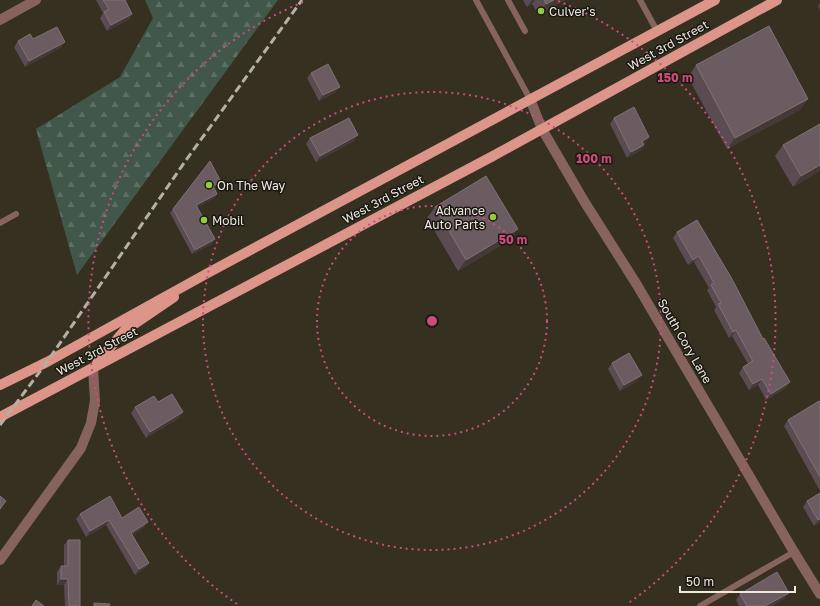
<svg xmlns="http://www.w3.org/2000/svg" width="820" height="606" font-family="'Golos Text',sans-serif">
	<defs>
		<pattern id="forest-firs" width="22" height="20" patternUnits="userSpaceOnUse"><rect width="22" height="20" fill="#41574a"/><path d="M5 1l3.5 6h-7zM16 11l3.5 6h-7z" fill="#5d6f64"/></pattern>
	</defs>
	<rect width="100%" height="100%" fill="#353020"/>
	<!-- forest -->
	<path fill="url(#forest-firs)" d="M145,0h133l-201,275 -41,-146 84,-52 33,-59z"/>
	<g fill="none" stroke-linecap="round" stroke-linejoin="round">
		<!-- lane -->
		<path stroke="#87635e" stroke-width="6" d="M476,0l54,99
			M508,0l17,31
			M640,0l17,31
			M0,223l16,-9
			M700,606l94,-54"/>
		<!-- street -->
		<path stroke="#87635e" stroke-width="10" d="M0,20l36,-20
			M530,99l12,30 42,72 53,84 157,267 26,42
			M0,560l81,-112 10,-25 4,-22 -2,-33"/>
		<!-- primary -->
		<path stroke="#dd9489" stroke-width="10" d="M97,363l27,-32 50,-34
			M0,385l47,-23 159,-88 509,-274
			M0,417l493,-261 284,-156"/>
		<!-- rail -->
		<path stroke="#b4b0a4" stroke-width="3" stroke-dasharray="8 4" stroke-linecap="butt" d="M0,425l47,-63 137,-199 118,-163"/>
	</g>
	<!-- wall -->
	<path fill="#5b4b52" d="M96,0h29l7,14 -4,6 -21,11 -7,-13 3,-5z
		M523,0h42l-26,15 -7,-11 -5,3z
		M820,3v7l-2,-4z
		M33,39l32,3 -5,6 -35,19 -11,-20 4,-6z
		M696,65l112,34 -8,11 -73,39 -39,-72z
		M311,73l25,19 -17,9 -12,-23z
		M614,118l35,19 -4,6 -2,1 -3,7 -13,7 -17,-34z
		M820,124v47l-27,16 -18,-31 8,-11z
		M310,138l44,3 -38,21 -10,-18z
		M218,186l-4,2 3,6 -3,4 -17,9 18,32 -3,5 -20,10 -22,-41 3,-4z
		M435,207l75,33 -52,31 -31,-53z
		M697,220l89,168 -20,12 -8,-15 -9,5 -10,-17 4,-6 5,-3 -16,-28 -3,2 -15,-28 2,-3 -9,-17 2,-2 -15,-26 -6,3 -15,-27 4,-6z
		M612,363l25,18 -17,10 -12,-22z
		M158,402l25,10 -4,6 -33,20 -15,-25 4,-6z
		M820,402v89l-36,-65 4,-6z
		M820,493v29l-6,4 -11,-19 4,-6z
		M80,514l42,4 22,9 -12,8 17,28 -4,5 -10,7 -29,-50 -20,12 -10,-18z
		M68,540l12,66h-15l-1,-21h-7v-13l4,-6h3v-21z
		M740,594l45,4 -13,8h-33l-3,-6z"/>
	<!-- shaded-wall -->
	<path fill="#453937" d="M532,0h3l-3,4 -5,3z
		M554,0h11l-26,15 7,-11z
		M132,14l-4,6 -21,11 4,-6z
		M65,42l-5,6 -35,19 4,-6z
		M340,87l-4,5 -17,9 4,-6z
		M808,99l-8,11 -73,39 8,-11z
		M358,135l-4,6 -38,21 4,-6z
		M649,137l-4,6 -7,4 4,-6z
		M644,145l-4,6 -13,7 4,-6z
		M820,165v6l-27,16 8,-11z
		M221,182l-3,4 -8,5 3,-5z
		M217,194l-3,4 -21,12 3,-5z
		M518,229l-8,11 -52,31 8,-11z
		M215,239l-3,5 -20,10 3,-4z
		M699,256l-5,6 -6,3 5,-5z
		M736,330l-4,6 -3,2 4,-6z
		M642,375l-5,6 -17,10 4,-6z
		M762,379l-4,6 -9,5 4,-6z
		M790,382l-4,6 -20,12 5,-6z
		M183,412l-4,6 -33,20 4,-6z
		M820,519v3l-6,4 4,-6z
		M109,520l-3,5 -20,12 4,-6z
		M148,522l-4,5 -17,11 4,-5z
		M149,563l-4,5 -10,7 4,-6z
		M61,579h7l-4,6h-7z
		M789,593l-4,5 -13,8h-7z"/>
	<!-- building -->
	<path fill="#6b5c61" stroke="#7f7275" d="M103,0h22l7,14 -21,11 -7,-13 5,-3z
		M544,0h10l-8,4z
		M769,26l39,73 -73,39 -39,-73z
		M57,27l8,15 -36,19 -11,-20 12,-7 3,5z
		M328,64l12,23 -17,8 -12,-22z
		M634,107l15,30 -7,4 2,4 -13,7 -17,-34z
		M349,118l9,17 -38,21 -10,-18z
		M820,124v41l-19,11 -18,-31z
		M210,161l11,21 -8,4 4,8 -21,11 19,34 -20,11 -22,-41z
		M486,176l32,53 -52,31 -31,-53z
		M697,220l35,59 31,60 1,-1 26,44 -19,12 -9,-15 -9,5 -10,-17 10,-6 -17,-31 -3,2 -15,-28 3,-1 -10,-18 3,-2 -15,-27 -6,4 -16,-28z
		M629,353l13,22 -18,10 -12,-22z
		M172,394l11,18 -33,20 -15,-25 19,-11 4,6z
		M819,401l1,1v75l-32,-57z
		M820,493v26l-2,1 -11,-19z
		M0,496l6,5 -6,8z
		M110,496l12,22 17,-11 9,15 -17,11 18,30 -10,6 -30,-49 -19,11 -10,-17z
		M68,540h12v66h-11l-1,-27h-7v-13h7z
		M777,572l12,21 -24,13h-18l-7,-12z
		M36,600l8,6h-12z
		M94,603l16,1 -1,2h-15z"/>
	<!-- distance rings -->
	<g fill="none" stroke="#cc4c7c" stroke-width="2" stroke-dasharray="2 4">
		<circle cx="432" cy="321" r="115"/>
		<circle cx="432" cy="321" r="229"/>
		<path d="M237 604A344 344 0 0 1 306 1M558 1A344 344 0 0 1 627 604"/>
	</g>
	<!-- markers -->
	<g fill="#93cd3d" stroke="#1a1811" stroke-width="1.5">
		<circle cx="541" cy="11" r="4"/>
		<circle cx="209" cy="185" r="4"/>
		<circle cx="493" cy="217" r="4"/>
		<circle cx="204" cy="220" r="4"/>
	</g>
	<g text-anchor="middle" dominant-baseline="central" stroke-width="3" stroke-linejoin="round" paint-order="stroke">
		<!-- poi labels -->
		<g font-size="12" fill="#ece9df" stroke="#1a1811" text-anchor="start">
			<text x="549" y="11">Culver's</text>
			<text x="217" y="185">On The Way</text>
			<text x="485" y="210" text-anchor="end">Advance<tspan x="485" dy="14">Auto Parts</tspan></text>
			<text x="212" y="220">Mobil</text>
		</g>
		<!-- street labels -->
		<g font-size="12" fill="#ece9df" stroke="#1a1811">
			<text transform="translate(668 45) rotate(-29)">West 3rd Street</text>
			<text transform="translate(383 199) rotate(-28)">West 3rd Street</text>
			<text transform="translate(685 341) rotate(60)">South Cory Lane</text>
			<text transform="translate(97 351) rotate(-28)">West 3rd Street</text>
		</g>
	</g>
	<circle cx="432" cy="321" r="6" fill="#cc4c7c" stroke="#1a1811" stroke-width="2"/>
	<g font-size="12" text-anchor="middle" font-weight="bold" fill="#cc4c7c" stroke="#1a1811" stroke-width="3" stroke-linejoin="round" paint-order="stroke">
		<text x="675" y="82">150 m</text>
		<text x="594" y="163">100 m</text>
		<text x="513" y="244">50 m</text>
	</g>
	<!-- scale -->
	<path d="M680 586v6h115v-6" fill="none" stroke="#ece9df" stroke-width="2"/>
	<text x="686" y="586" font-size="12" fill="#ece9df" stroke="#1a1811" stroke-width="3" paint-order="stroke">50 m</text>
</svg>
